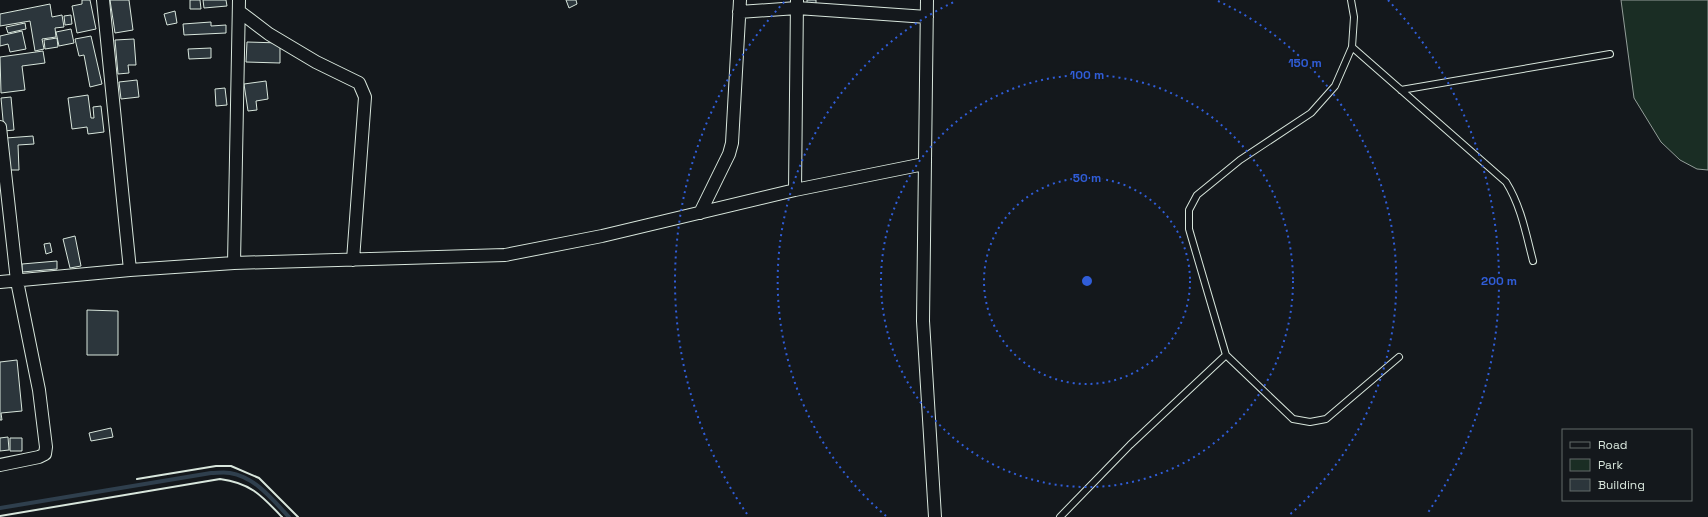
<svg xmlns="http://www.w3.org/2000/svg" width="1708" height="517" font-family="'Space Grotesk',sans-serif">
	<rect width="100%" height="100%" fill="#14181c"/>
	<!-- green -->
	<path fill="#1a2d24" stroke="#939e99" d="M1621,0h87v170l-11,-1 -17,-9 -19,-18 -27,-44z"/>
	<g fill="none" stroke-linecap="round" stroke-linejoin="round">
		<!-- stream -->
		<path stroke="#2f3f4d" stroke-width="4" d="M0,508l211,-35c6,0 13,-1 19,0 25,4 42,26 59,44"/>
	</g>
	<!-- building -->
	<path fill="#2c363c" stroke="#d8e6dc" d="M82,0h8l6,29 -19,4 -5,-27 10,-2z
		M110,0h19l4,30 -18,3z
		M190,0h10l1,9h-11z
		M203,0h23l1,6 -23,2z
		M566,0h10l1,4 -8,4z
		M807,0h9v6h-9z
		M50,4l2,13 10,-2 2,12 -9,1 1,9 -14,2 2,10 -9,2 -5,-30 -30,5v-12z
		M175,11l2,12 -10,2 -3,-11z
		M71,15l1,9 -7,1 -1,-9z
		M211,22v4l15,-1v8l-42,2 -1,-11z
		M25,23l1,6 -18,4 -2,-6z
		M71,29l3,14 -15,3 -3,-14z
		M22,31l4,18 -16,3 -2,-8 -8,2v-10z
		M91,36l11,48 -12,3 -6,-32 -5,1 -4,-17z
		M57,38l1,9 -13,2 -1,-9z
		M134,39l2,26h-8l1,8 -11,1 -3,-34z
		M247,42l33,1v20l-34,-1z
		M211,48v10l-22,1 -1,-10z
		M43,51l2,12 -23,3 3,24 -24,3 -1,-36z
		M137,80l2,17 -18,2 -2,-17z
		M266,81l2,18 -12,2 1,9 -9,1 -4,-27z
		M225,88l2,17 -11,1 -1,-17z
		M88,95l3,23h3l-1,-11 8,-1 3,26 -16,2 -1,-7 -15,2 -4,-31z
		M11,97l3,33 -10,1 -3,-33z
		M33,136l1,8 -16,1 1,25h-11l-2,-32z
		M75,236l6,30 -11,2 -7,-29z
		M50,243l2,9 -6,2 -2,-10z
		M57,261v8l-35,3v-8z
		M87,310l31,1v44h-31z
		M17,360l5,51 -21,2 1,7h-2v-58z
		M111,428l2,9 -22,4 -2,-8z
		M8,437l1,13 -9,1v-13z
		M10,438h12v13h-12z"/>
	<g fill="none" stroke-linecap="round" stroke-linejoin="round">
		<defs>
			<path id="service" d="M1351,0l3,17 -2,30 -17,39 -24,27 -71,47 -43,35 -8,15v19l37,126 67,64 17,3 16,-3 73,-62
				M1352,47l154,135c15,24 20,52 27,79
				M1401,90l209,-36
				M1060,517l70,-72 96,-90"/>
			<path id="minor" d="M103,0l27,270
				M927,0l-4,321 12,196
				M240,12l29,22 47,28 43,21 6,14 -12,163
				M739,12l58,-4 130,9
				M0,127l17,154 22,109 7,57 -1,7 -6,3 -39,8
				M795,190l2,-190
				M700,213l29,-59 3,-11 8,-143
				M234,263l5,-263
				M0,282l130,-12 104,-7 271,-8 97,-19 193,-46 129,-26"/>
		</defs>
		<!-- service casing -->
		<use href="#service" stroke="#d8e6dc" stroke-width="8"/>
		<!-- minor casing -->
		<use href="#minor" stroke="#d8e6dc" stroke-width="14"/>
		<!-- service -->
		<use href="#service" stroke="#14181c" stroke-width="6"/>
		<!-- minor -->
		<use href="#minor" stroke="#14181c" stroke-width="12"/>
		<!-- wall -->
		<path stroke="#d8e6dc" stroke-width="2" d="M137,479l79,-13h15l28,12 39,39
			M0,516l220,-37c31,4 42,17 62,38"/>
	</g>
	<!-- distance rings -->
	<g fill="none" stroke="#305dd8" stroke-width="2" stroke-dasharray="2 4">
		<circle cx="1087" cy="281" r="103"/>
		<circle cx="1087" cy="281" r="206"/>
		<path d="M886 516A309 309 0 0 1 956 1M1218 1A309 309 0 0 1 1288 516"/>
		<path d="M747 514A412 412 0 0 1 786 0M1388 0A412 412 0 0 1 1427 514"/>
	</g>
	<circle cx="1087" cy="281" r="6" fill="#305dd8" stroke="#14181c" stroke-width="2"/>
	<g font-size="12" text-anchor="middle" font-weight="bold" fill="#305dd8" stroke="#14181c" stroke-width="3" stroke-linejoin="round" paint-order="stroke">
		<text x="1305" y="67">150 m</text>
		<text x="1087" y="79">100 m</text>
		<text x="1087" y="182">50 m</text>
		<text x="1499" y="285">200 m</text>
	</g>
	<!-- legend -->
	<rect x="1562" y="429" width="130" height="72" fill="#14181c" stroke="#626a69"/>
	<rect x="1570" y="442" width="20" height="6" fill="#14181c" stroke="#626a69"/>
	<text x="1598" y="449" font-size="12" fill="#d8e6dc">Road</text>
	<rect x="1570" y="459" width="20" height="12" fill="#1a2d24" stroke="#626a69"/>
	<text x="1598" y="469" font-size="12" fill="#d8e6dc">Park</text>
	<rect x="1570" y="479" width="20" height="12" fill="#2c363c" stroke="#626a69"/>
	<text x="1598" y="489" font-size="12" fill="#d8e6dc">Building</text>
</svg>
